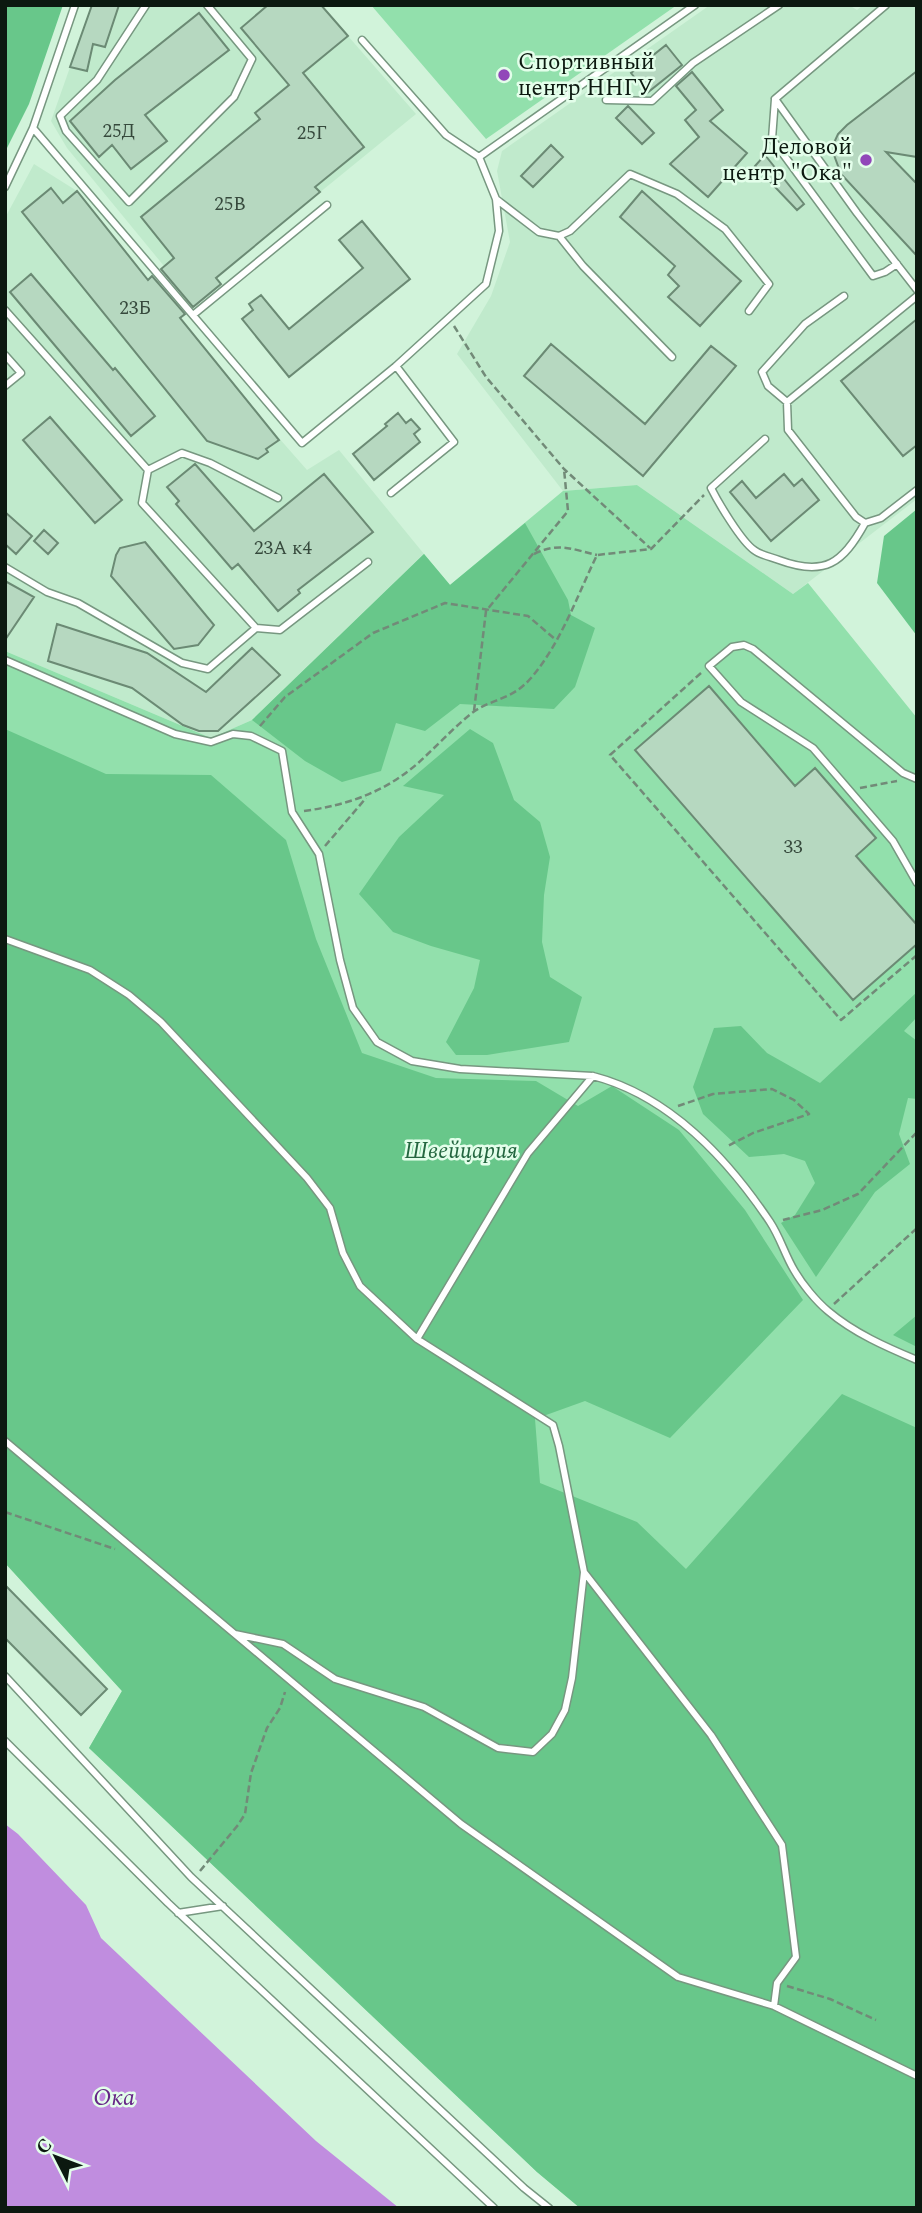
<svg xmlns="http://www.w3.org/2000/svg" width="922" height="2213" font-family="Spectral,serif">
	<rect width="100%" height="100%" fill="#d1f3da"/>
	<!-- built -->
	<path fill="#c0eacc" d="M92,5h229l95,109 -200,163 5,7 -25,21 -129,-157 -16,-27z
		M710,5h139l8,5 6,-5h54v494l-124,95 -156,-109 -74,6 -106,-137 34,-58 19,-54 -13,-71 5,-20z
		M34,164l43,27 172,213 58,66 32,-20 85,104 -172,166 -41,18 -206,-87v-433z"/>
	<!-- green -->
	<path fill="#92e0ac" d="M371,5h306l-191,134z
		M637,485l156,109 15,-11 109,135v1490h-337l-43,-36 -448,-424 33,-57 -117,-128v-912l206,87 41,-18 172,-166 26,31 113,-94z"/>
	<!-- forest -->
	<path fill="#68c78a" d="M5,5h58l-34,99 -24,48z
		M917,509v127l-40,-53 7,-47z
		M525,523l43,77 3,15 24,13 -20,59 -21,22 -94,-5 -35,27 -29,-8 -15,48 -39,11 -37,-21 -53,-41 172,-166 26,31z
		M5,729l101,45 105,1 75,65 30,99 46,114 74,25 100,3 42,25 34,-20 67,44 66,80 58,90 -133,138 -85,-37 -50,18 5,64 97,39 49,47 156,-175 75,34v780h-337l-43,-36 -448,-424 33,-57 -117,-128z
		M470,729l23,14 21,57 26,22 10,35 -6,38 -2,47 8,35 32,20 -13,45 -82,13h-31l-10,-13 28,-54 6,-28 -49,-14 -38,-14 -34,-38 40,-57 45,-42 -41,-9z
		M917,992v25l-13,14 13,10v58l-9,-1 -9,36 11,30 -35,28 -59,85 -35,-54 14,-8 20,-32 -10,-22 -21,-7 -35,3 -46,-43 -10,-27 21,-59 27,-2 26,27 53,30z
		M917,1315v32l-24,-12z"/>
	<!-- water -->
	<path fill="#c08ddf" d="M5,1824l13,10 68,71 15,33 215,203 83,67h-394z"/>
	<!-- building -->
	<path fill="#b6d8c0" stroke="#6b8a74" stroke-width="2" d="M92,5h27l-14,42 -12,-3 -6,27 -17,-4z
		M268,5h53l27,31 -45,37 61,74 -49,40 5,5 -104,86 5,6 -28,23 -32,-38 13,-11 -33,-41 119,-98 -5,-6 34,-28 -48,-57z
		M199,13l30,37 -84,65 22,26 -36,28 -19,-24 -13,12 -29,-36 45,-41z
		M666,45l16,20 -35,28 -16,-20z
		M917,71v86l-31,-5 31,32v72l-76,-82 -7,-19 -1,-10 5,-11 9,-9z
		M692,72l31,38 -13,11 37,32 -39,44 -38,-33 29,-27 -14,-17 11,-10 -20,-24z
		M628,106l26,27 -12,11 -26,-26z
		M551,145l12,12 -30,30 -12,-11z
		M765,155l39,49 -7,6 -42,-44z
		M51,188l12,15 14,-12 71,89 4,-4 33,38 -5,4 99,122 -13,9 2,3 -10,7 -51,-18 -185,-229z
		M642,191l99,90 -41,45 -32,-29 11,-11 -11,-11 7,-9 -55,-49z
		M362,221l48,58 -121,98 -47,-58 11,-9 -4,-6 12,-9 28,34 74,-61 -24,-28z
		M31,274l82,96 2,-2 40,48 -24,20 -121,-144z
		M917,319v126l-14,11 -62,-75z
		M551,344l94,80 66,-78 25,20 -93,110 -119,-100z
		M398,413l8,10 5,-4 9,10 -6,5 6,8 -46,38 -21,-26 34,-28 -2,-2z
		M50,417l72,83 -27,23 -72,-83z
		M195,464l59,67 70,-57 49,58 -75,58 2,3 -22,18 -40,-47 -6,5 -56,-65 3,-3 -12,-14z
		M784,474l10,12 8,-7 17,21 -48,41 -41,-49 12,-11 14,17z
		M5,512l27,24 -16,18 -11,-10z
		M44,530l14,13 -10,11 -14,-13z
		M145,542l69,83 -16,20 -24,4 -63,-73 5,-21 4,-7z
		M5,581l29,16 -29,43z
		M57,624l90,29 59,39 46,-44 28,27 -62,56h-19l-16,-6 -51,-37 -84,-27z
		M709,686l86,100 20,-18 61,70 -20,18 61,69v19l-64,56 -218,-250z
		M5,1585l102,104 -26,26 -76,-77z"/>
	<g fill="none" stroke-linecap="round" stroke-linejoin="round">
		<defs>
			<path id="service" d="M146,5l-49,75 -37,36 6,15 63,71 105,-105 18,-38 -45,-54
				M886,5l-111,94 82,114 60,77
				M362,40l84,95 33,22
				M775,99l-3,40 101,137 12,-4 12,-8
				M606,100l46,1 41,-38 86,-58
				M33,128l269,315 94,-77 90,-82 13,-53 -3,-32 -17,-42 216,-152
				M5,187l28,-59 42,-123
				M496,199l43,33 20,4 11,-5 60,-57 47,20 48,35 44,55 -20,27
				M559,236l24,30 89,91
				M917,296l-130,106 1,28 68,87 9,6 16,-5 36,-28
				M5,310l143,160 34,-17 28,10 68,35
				M193,315l134,-110
				M5,355l16,18 -16,13
				M787,402l-19,-16 -6,-14 43,-48 39,-28
				M765,439l-54,49c7,14 30,53 43,62 6,5 17,7 25,10 46,17 64,3 86,-37
				M148,470l-6,33 114,125 24,2 88,-68
				M391,493l63,-51 -58,-76
				M5,567l42,25 31,11 104,60 26,6 48,-41
				M5,660l170,74 36,8 22,-8 18,2 31,15 10,61 27,42 21,106 13,48 24,34 35,19 48,8 133,7c77,20 134,82 177,146 10,15 15,33 24,48 8,14 22,31 34,41 26,22 58,36 89,49
				M917,779l-14,-6 -150,-124 -9,-4 -12,2 -23,19 32,36 72,46 80,93 24,42
				M5,939l85,31 39,25 32,27 146,156 23,30 13,45 17,33 57,53 136,86 6,21 25,126 -12,106 -7,32 -13,24 -19,18 -35,-4 -74,-41 -89,-28 -52,-35 -48,-10
				M417,1339l111,-186 65,-77
				M5,1441l456,383 217,153 96,29 143,70
				M584,1572l127,163 71,110 14,112 -19,26 -3,23
				M5,1676l186,201 333,311 25,20
				M5,1741l163,162 326,305
				M178,1913l45,-7"/>
		</defs>
		<!-- service casing -->
		<use href="#service" stroke="#779780" stroke-width="9"/>
		<!-- path -->
		<path stroke="#728a78" stroke-width="2.5" stroke-dasharray="7 3.5" stroke-linecap="butt" d="M454,326l32,51 78,92 86,79
			M534,554c25,-12 37,-5 63,1
			M701,673l-91,82 231,265 76,-65
			M474,711l12,-100 82,-100 -4,-42
			M260,726l25,-29 88,-64 72,-30 83,13 28,24
			M860,788l37,-7
			M304,811c43,-6 79,-18 113,-47 18,-16 35,-35 55,-51 20,-15 39,-12 59,-35 30,-35 46,-82 66,-123l54,-6 53,-54
			M325,846l41,-48
			M678,1106l35,-12 59,-5 22,11 15,14 -56,19 -27,14
			M783,1220l39,-10 36,-16 59,-62
			M834,1304l83,-76
			M5,1512l110,37
			M200,1871l38,-46 7,-11 6,-41 16,-45 13,-20 5,-16
			M787,1986l43,13 46,21"/>
		<!-- service -->
		<use href="#service" stroke="#fff" stroke-width="6"/>
	</g>
	<!-- markers -->
	<g fill="#9147b9" stroke="#e3feea" stroke-width="2.5">
		<circle cx="504" cy="75" r="7"/>
		<circle cx="866" cy="160" r="7"/>
	</g>
	<g text-anchor="middle" dominant-baseline="central" stroke-width="5" stroke-linejoin="round" paint-order="stroke">
		<!-- number labels -->
		<g font-size="19" fill="#36493c">
			<text x="119" y="131">25Д</text>
			<text x="312" y="133">25Г</text>
			<text x="230" y="204">25В</text>
			<text x="135" y="308">23Б</text>
			<text x="283" y="548">23А к4</text>
			<text x="793" y="847">33</text>
		</g>
		<!-- poi labels -->
		<g font-size="23" fill="#0c1910" stroke="#e3feea" text-anchor="start">
			<text x="518" y="62">Спортивный<tspan x="518" dy="26">центр ННГУ</tspan></text>
			<text x="852" y="147" text-anchor="end">Деловой<tspan x="852" dy="26">центр "Ока"</tspan></text>
		</g>
		<!-- park labels -->
		<g font-size="23" font-style="italic" fill="#23663f" stroke="#e3feea">
			<text x="461" y="1151">Швейцария</text>
		</g>
		<!-- water labels -->
		<g font-size="24" font-style="italic" fill="#662786" stroke="#e3feea">
			<text x="114" y="2098">Ока</text>
		</g>
	</g>
	<!-- border -->
	<rect width="922" height="2213" fill="none" stroke="#0c1910" stroke-width="14"/>
	<!-- north arrow -->
	<g transform="translate(56 2157) rotate(312)" stroke="#e3feea" stroke-width="5" paint-order="stroke">
	<path d="M0-5L12 26L0 18L-12 26Z" fill="#0c1910"/>
	<text y="-10" font-size="19" font-weight="bold" text-anchor="middle" fill="#0c1910">С</text>
	</g>
</svg>
